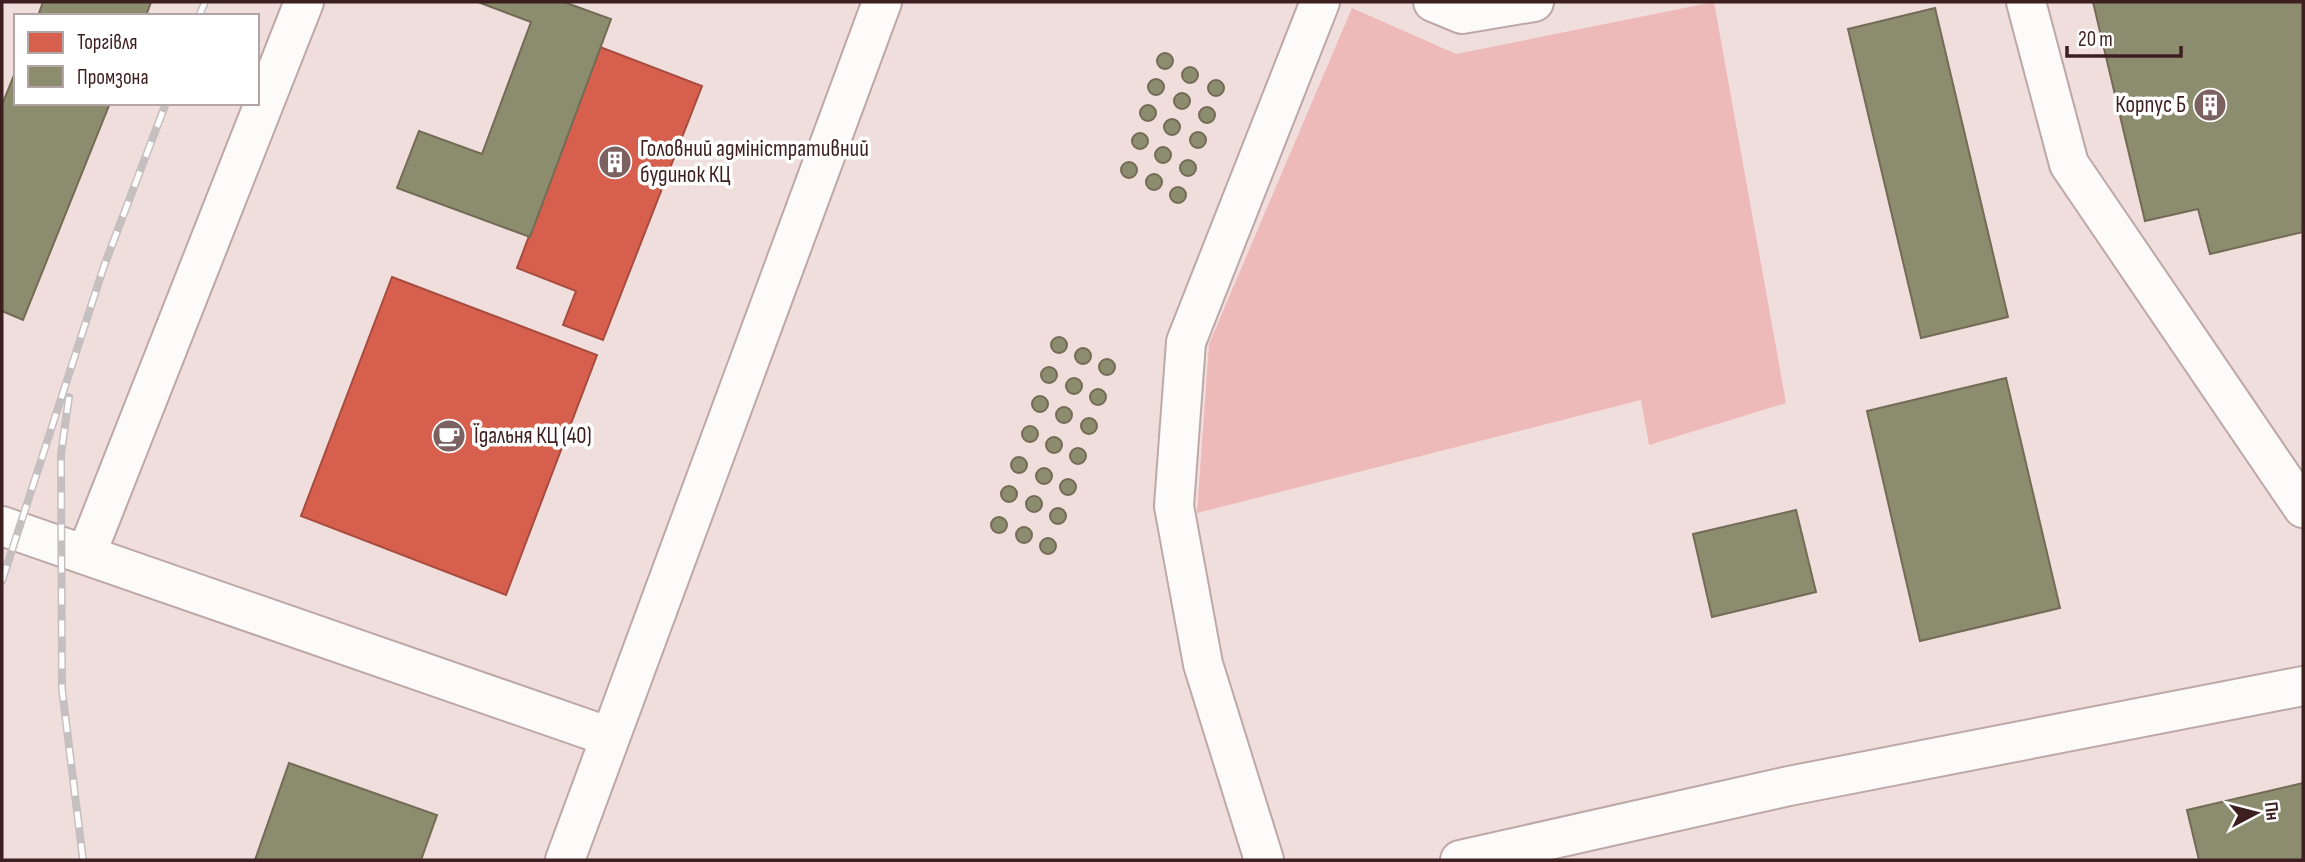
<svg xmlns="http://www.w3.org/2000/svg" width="2305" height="862" font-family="'Sofia Sans Condensed',sans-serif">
	<rect width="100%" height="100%" fill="#f0dedd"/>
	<!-- green -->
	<path fill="#eebab9" d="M1714,2l72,401 -137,42 -8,-45 -444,113 12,-169 143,-336 104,46z"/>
	<!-- shops -->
	<path fill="#d6604d" stroke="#a84c3f" stroke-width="2" d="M600,47l102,39 -99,254 -40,-15 13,-34 -59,-23z
		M392,277l205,78 -91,240 -205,-79z"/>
	<!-- industry -->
	<path fill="#8c8c6e" stroke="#746b56" stroke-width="2" d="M43,2h108l-5,14h-108z
		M478,2h86l47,17 -81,218 -133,-49 22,-57 63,23 49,-132z
		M2093,2h210v230l-93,22 -12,-45 -53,12z
		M1935,8l73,309 -87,21 -73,-309z
		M1157 61a8 8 0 1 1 16 0a8 8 0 1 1-16 0Z
		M1182 75a8 8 0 1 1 16 0a8 8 0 1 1-16 0Z
		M16,70v33h94l-87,217 -21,-9v-206z
		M1148 87a8 8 0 1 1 16 0a8 8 0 1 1-16 0Z
		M1208 88a8 8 0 1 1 16 0a8 8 0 1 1-16 0Z
		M1174 101a8 8 0 1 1 16 0a8 8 0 1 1-16 0Z
		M1140 113a8 8 0 1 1 16 0a8 8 0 1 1-16 0Z
		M1199 115a8 8 0 1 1 16 0a8 8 0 1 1-16 0Z
		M1164 127a8 8 0 1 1 16 0a8 8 0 1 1-16 0Z
		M1190 140a8 8 0 1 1 16 0a8 8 0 1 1-16 0Z
		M1132 141a8 8 0 1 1 16 0a8 8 0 1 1-16 0Z
		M1155 155a8 8 0 1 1 16 0a8 8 0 1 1-16 0Z
		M1180 168a8 8 0 1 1 16 0a8 8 0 1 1-16 0Z
		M1121 170a8 8 0 1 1 16 0a8 8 0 1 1-16 0Z
		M1146 182a8 8 0 1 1 16 0a8 8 0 1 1-16 0Z
		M1170 195a8 8 0 1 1 16 0a8 8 0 1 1-16 0Z
		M1051 345a8 8 0 1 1 16 0a8 8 0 1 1-16 0Z
		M1075 356a8 8 0 1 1 16 0a8 8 0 1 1-16 0Z
		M1099 367a8 8 0 1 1 16 0a8 8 0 1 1-16 0Z
		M1041 375a8 8 0 1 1 16 0a8 8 0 1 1-16 0Z
		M1066 386a8 8 0 1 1 16 0a8 8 0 1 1-16 0Z
		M2006,378l54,230 -140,33 -53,-230z
		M1090 397a8 8 0 1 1 16 0a8 8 0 1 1-16 0Z
		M1032 404a8 8 0 1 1 16 0a8 8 0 1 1-16 0Z
		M1056 415a8 8 0 1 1 16 0a8 8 0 1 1-16 0Z
		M1081 426a8 8 0 1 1 16 0a8 8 0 1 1-16 0Z
		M1022 434a8 8 0 1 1 16 0a8 8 0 1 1-16 0Z
		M1046 445a8 8 0 1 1 16 0a8 8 0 1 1-16 0Z
		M1070 456a8 8 0 1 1 16 0a8 8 0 1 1-16 0Z
		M1011 465a8 8 0 1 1 16 0a8 8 0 1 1-16 0Z
		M1036 476a8 8 0 1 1 16 0a8 8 0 1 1-16 0Z
		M1060 487a8 8 0 1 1 16 0a8 8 0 1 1-16 0Z
		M1001 494a8 8 0 1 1 16 0a8 8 0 1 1-16 0Z
		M1026 504a8 8 0 1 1 16 0a8 8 0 1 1-16 0Z
		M1050 516a8 8 0 1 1 16 0a8 8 0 1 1-16 0Z
		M1796,510l20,82 -104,25 -19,-83z
		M991 525a8 8 0 1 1 16 0a8 8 0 1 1-16 0Z
		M1016 535a8 8 0 1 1 16 0a8 8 0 1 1-16 0Z
		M1040 546a8 8 0 1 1 16 0a8 8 0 1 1-16 0Z
		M289,763l148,52 -16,45h-166z
		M2303,783v77h-104l-12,-50z"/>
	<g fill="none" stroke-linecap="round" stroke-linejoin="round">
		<defs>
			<path id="minor" d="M1433,2l29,12 72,-12
				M2026,2l43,162 234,344
				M2,526l608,211
				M86,555l218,-553
				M565,860l317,-858
				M1264,860l-61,-196 -29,-158 12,-164 134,-340
				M1460,860l329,-74 514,-100"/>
		</defs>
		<!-- minor casing -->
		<use href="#minor" stroke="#bda8a7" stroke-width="42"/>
		<!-- minor -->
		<use href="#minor" stroke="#fdfafa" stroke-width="38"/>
		<defs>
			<path id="rail" d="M199,16l6,-14
				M69,397l-8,57 1,235 21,171
				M2,581l102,-315 62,-163"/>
		</defs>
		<!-- rail casing -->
		<use href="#rail" stroke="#c6bfbf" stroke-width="8"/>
		<!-- rail -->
		<use href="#rail" stroke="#fff" stroke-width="5" stroke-dasharray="16" stroke-linecap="butt"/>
	</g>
	<!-- icons -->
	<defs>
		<symbol id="building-disc" viewBox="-11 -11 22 22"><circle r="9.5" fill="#7b6261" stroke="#fff"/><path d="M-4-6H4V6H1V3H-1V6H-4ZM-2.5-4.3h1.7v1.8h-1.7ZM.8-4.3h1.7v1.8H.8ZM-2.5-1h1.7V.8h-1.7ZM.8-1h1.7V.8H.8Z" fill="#fff"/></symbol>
		<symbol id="cafe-disc" viewBox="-11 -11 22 22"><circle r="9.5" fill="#7b6261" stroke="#fff"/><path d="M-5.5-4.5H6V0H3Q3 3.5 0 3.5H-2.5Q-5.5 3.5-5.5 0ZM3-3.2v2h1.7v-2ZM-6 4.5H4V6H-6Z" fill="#fff"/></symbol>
	</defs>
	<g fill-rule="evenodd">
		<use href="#building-disc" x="2191" y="86" width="38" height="38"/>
		<use href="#building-disc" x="596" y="143" width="38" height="38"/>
		<use href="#cafe-disc" x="430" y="417" width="38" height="38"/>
	</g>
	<g text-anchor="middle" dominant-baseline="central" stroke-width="7" stroke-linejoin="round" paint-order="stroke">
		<!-- poi labels -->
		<g font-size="23" fill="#3c1f1e" stroke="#fff" text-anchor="start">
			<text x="2186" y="105" text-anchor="end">Корпус Б</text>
			<text x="640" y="149">Головний адміністративний<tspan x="640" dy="26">будинок КЦ</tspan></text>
			<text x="474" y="436">Їдальня КЦ (40)</text>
		</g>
	</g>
	<!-- border -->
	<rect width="2305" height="862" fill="none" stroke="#3c1f1e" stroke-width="7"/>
	<!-- legend -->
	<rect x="14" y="14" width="245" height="91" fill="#ffffff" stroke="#b1a5a5" stroke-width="2"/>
	<rect x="28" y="32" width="35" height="21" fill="#d6604d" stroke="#b1a5a5" stroke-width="2"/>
	<text x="77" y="49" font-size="21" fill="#3c1f1e">Торгівля</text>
	<rect x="28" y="66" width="35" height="21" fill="#8c8c6e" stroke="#b1a5a5" stroke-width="2"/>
	<text x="77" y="84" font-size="21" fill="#3c1f1e">Промзона</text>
	<!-- north arrow -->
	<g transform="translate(2256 813) rotate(83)" stroke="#ffffff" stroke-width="5" paint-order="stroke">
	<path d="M0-5L12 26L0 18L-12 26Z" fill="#3c1f1e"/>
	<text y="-10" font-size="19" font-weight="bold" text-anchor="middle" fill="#3c1f1e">Пн</text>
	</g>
	<!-- scale -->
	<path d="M2067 46v10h114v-10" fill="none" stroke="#3c1f1e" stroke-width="3.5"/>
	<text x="2078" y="46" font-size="21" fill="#3c1f1e" stroke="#ffffff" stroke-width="5" paint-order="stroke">20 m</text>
</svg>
